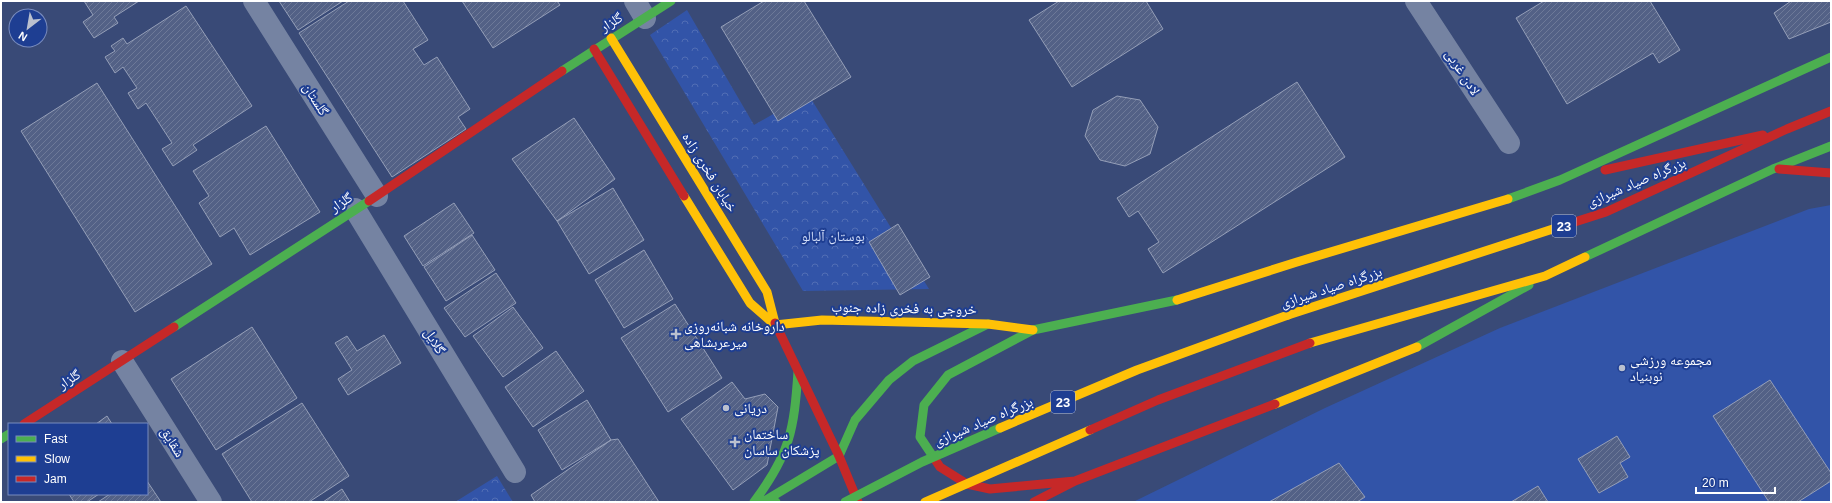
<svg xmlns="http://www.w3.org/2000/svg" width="1832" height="503" font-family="Arial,'Noto Naskh Arabic',sans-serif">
	<defs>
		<pattern id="forest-crowns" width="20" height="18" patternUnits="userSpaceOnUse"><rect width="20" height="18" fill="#3254a8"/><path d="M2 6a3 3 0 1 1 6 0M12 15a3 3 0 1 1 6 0" fill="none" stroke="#516eb5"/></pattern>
		<pattern id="building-hatch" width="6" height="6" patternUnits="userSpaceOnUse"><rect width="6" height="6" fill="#536186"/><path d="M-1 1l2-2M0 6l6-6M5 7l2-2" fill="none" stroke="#6d7998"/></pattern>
	</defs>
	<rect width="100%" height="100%" fill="#394a77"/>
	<!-- green -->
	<path fill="#3254a8" d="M1831,205v297h-698l192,-94 175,-80 309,-119z"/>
	<!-- forest -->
	<path fill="url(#forest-crowns)" d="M687,10l67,115 54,-31 121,195 -126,2 -153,-256z
		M497,476l16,26h-58z"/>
	<!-- building -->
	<path fill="url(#building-hatch)" stroke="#959fb8" d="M84,1h55l-25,16 4,6 -24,15 -11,-16 10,-7z
		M279,1h64l-45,29z
		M349,1h54l25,39 -15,9 11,16 13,-8 33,52 -12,8 8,12 -74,48 -93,-144z
		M462,1h95l3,4 -67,43z
		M764,1h40l47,76 -73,44 -57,-94z
		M1059,1h87l17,28 -91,58 -43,-67z
		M1544,1h106l30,49 -21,13 -6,-10 -86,51 -51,-86z
		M1791,1h40v21l-42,17 -15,-26z
		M186,6l66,100 -59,39 4,5 -24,16 -11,-17 10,-6 -26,-40 -8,6 -10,-16 9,-5 -14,-21 -8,6 -10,-16 10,-6 -4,-5 12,-8 4,6z
		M1297,82l48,75 -182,116 -15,-24 11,-7 -21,-31 -9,6 -12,-19z
		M97,83l115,181 -77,48 -114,-181z
		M1117,96l23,4 18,27 -8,27 -25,12 -25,-6 -15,-24 8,-26z
		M574,118l41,61 -58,42 -45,-62z
		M266,126l54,86 -70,43 -16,-27 -14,9 -21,-34 10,-7 -16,-25z
		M613,188l31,52 -55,34 -32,-53z
		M454,203l20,30 -51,33 -19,-30z
		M898,224l32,53 -30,18 -31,-53z
		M472,235l23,35 -49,31 -22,-34z
		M644,250l29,49 -49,29 -29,-48z
		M496,273l20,30 -51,34 -21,-29z
		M675,304l47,74 -54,34 -47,-74z
		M513,307l30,41 -40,29 -30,-41z
		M252,327l45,71 -81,52 -45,-71z
		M384,335l17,28 -53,32 -10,-16 14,-9 -17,-27 12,-7 10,15z
		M556,351l28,40 -51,36 -28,-40z
		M1770,380l61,93v8l-33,21h-29l-56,-86z
		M732,382l13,17 20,-5 13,13 -11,58 -34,25 -52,-71z
		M587,400l24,40 -49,30 -24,-40z
		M302,403l47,73 -40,26h-57l-30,-48z
		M107,416l5,8h-16z
		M1617,436l13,21 -10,6 8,14 -29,16 -21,-34z
		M618,439l41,63h-124l-4,-7 80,-55z
		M1339,463l26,34 -8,5h-88z
		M147,481l14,21h-63l12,-8h37z
		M1538,486l10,16h-37z
		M342,489l8,13h-27z
		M69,494h30l-12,8h-13z"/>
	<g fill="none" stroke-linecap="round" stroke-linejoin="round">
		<!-- street -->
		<path stroke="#7583a2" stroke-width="22" d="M254,1l123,195
			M635,1l10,17
			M1416,1l93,142
			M355,209l160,263
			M122,361l89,141"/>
		<!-- fast -->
		<path stroke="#4caf50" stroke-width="9" d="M562,71l109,-70
			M1508,199l52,-19 271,-123
			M1585,257l188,-88 58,-23
			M174,327l195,-126
			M1417,347l112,-62
			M1,439l8,-5
			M934,458l-14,-21 4,-32 24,-30 85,-45 144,-30
			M768,499l8,3
			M754,502c36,-48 40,-72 44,-130
			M763,502l76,-46 16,-36 34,-40 24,-19 75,-37"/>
		<!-- slow -->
		<path stroke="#ffc107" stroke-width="9" d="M611,38l156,254 8,31
			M684,196l66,107 25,22
			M1177,300l120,-38 211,-63
			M1288,315l271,-88
			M775,325l47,-5 166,4 45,6
			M1310,343l235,-67 40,-19
			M1275,404l142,-57"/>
		<!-- jam -->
		<path stroke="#c62828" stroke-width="9" d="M594,49l90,147
			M1779,169l52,4
			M1605,170l158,-35
			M369,201l193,-130
			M1559,227l47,-15 181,-83 44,-18
			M775,323l64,133 19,46
			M24,424l150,-97
			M934,458l6,9 27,17 23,5 85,-8
			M1034,502l41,-21 200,-77"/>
		<!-- fast-bridge -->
		<path stroke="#4caf50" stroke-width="9" d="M845,502l77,-40 78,-34"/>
		<!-- slow-bridge -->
		<path stroke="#ffc107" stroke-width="9" d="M1000,428l137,-58 151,-55
			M925,502l165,-72"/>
		<!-- jam-bridge -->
		<path stroke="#c62828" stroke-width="9" d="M1090,430l68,-30 152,-57"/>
	</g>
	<!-- markers -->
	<g fill="#bac0cf" stroke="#1e3e92" stroke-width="1.5">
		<path d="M674 328h4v4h4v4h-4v4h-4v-4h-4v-4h4z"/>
		<circle cx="1622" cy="368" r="4"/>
		<circle cx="726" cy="408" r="4"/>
		<path d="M733 436h4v4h4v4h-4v4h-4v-4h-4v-4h4z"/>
	</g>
	<g text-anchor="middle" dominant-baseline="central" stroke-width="4" stroke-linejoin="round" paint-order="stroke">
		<!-- shield labels -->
		<g fill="#1e3e92" stroke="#bcc5de" stroke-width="1">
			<rect x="1552" y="215" width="24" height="22" rx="3"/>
			<rect x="1051" y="391" width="24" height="22" rx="3"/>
		</g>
		<g font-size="13" font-weight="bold" fill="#fff">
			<text x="1564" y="226">23</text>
			<text x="1063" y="402">23</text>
		</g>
		<!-- street labels -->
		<g font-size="14" fill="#fff" stroke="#1e3e92">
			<text transform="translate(611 22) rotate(-31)">گلزار</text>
			<text transform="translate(1463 72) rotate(57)">لادن غربی</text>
			<text transform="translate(316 99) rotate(58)">گلستان</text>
			<text transform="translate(710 172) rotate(58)">خیابان فخری زاده</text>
			<text transform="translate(1636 182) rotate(-23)">بزرگراه صیاد شیرازی</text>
			<text transform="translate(341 202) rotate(-33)">گلزار</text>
			<text transform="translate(1331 287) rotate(-18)">بزرگراه صیاد شیرازی</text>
			<text transform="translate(904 308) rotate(1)">خروجی به فخری زاده جنوب</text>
			<text transform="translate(435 341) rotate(59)">گلایل</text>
			<text transform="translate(69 379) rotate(-33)">گلزار</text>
			<text transform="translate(983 421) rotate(-23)">بزرگراه صیاد شیرازی</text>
			<text transform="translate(173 442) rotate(58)">شقایق</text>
		</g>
		<!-- park labels -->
		<g font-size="14" fill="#d5e0fa" stroke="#1e3e92">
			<text x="833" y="236">بوستان آلبالو</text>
		</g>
		<!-- poi labels -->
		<g font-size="14" fill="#fff" stroke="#1e3e92" text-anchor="start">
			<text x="684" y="326">داروخانه شبانه‌روزی<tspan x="684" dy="16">میرعربشاهی</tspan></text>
			<text x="1630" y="360">مجموعه ورزشی<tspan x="1630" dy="16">نوبنیاد</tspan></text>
			<text x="734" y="408">دریانى</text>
			<text x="744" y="434">ساختمان<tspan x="744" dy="16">پزشکان ساسان</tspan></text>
		</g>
	</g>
	<!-- border -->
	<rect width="1832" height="503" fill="none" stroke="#ffffff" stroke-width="4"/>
	<!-- legend -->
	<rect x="8" y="423" width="140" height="72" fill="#1e3e92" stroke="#788bbe"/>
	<rect x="16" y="436" width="20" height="6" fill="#4caf50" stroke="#788bbe"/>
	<text x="44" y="443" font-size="12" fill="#ffffff">Fast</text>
	<rect x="16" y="456" width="20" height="6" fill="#ffc107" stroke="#788bbe"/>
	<text x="44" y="463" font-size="12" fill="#ffffff">Slow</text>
	<rect x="16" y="476" width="20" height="6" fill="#c62828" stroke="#788bbe"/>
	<text x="44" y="483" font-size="12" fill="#ffffff">Jam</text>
	<!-- north arrow -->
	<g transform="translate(28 28) rotate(211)"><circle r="19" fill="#1e3e92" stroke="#788bbe"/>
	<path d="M0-3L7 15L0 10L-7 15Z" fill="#bac0cf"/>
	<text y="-6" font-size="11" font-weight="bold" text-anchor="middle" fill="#ffffff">N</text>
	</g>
	<!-- scale -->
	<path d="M1696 487v6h79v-6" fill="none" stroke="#ffffff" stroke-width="2"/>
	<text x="1702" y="487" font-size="12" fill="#ffffff" stroke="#1e3e92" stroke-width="3" paint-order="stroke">20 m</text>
</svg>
